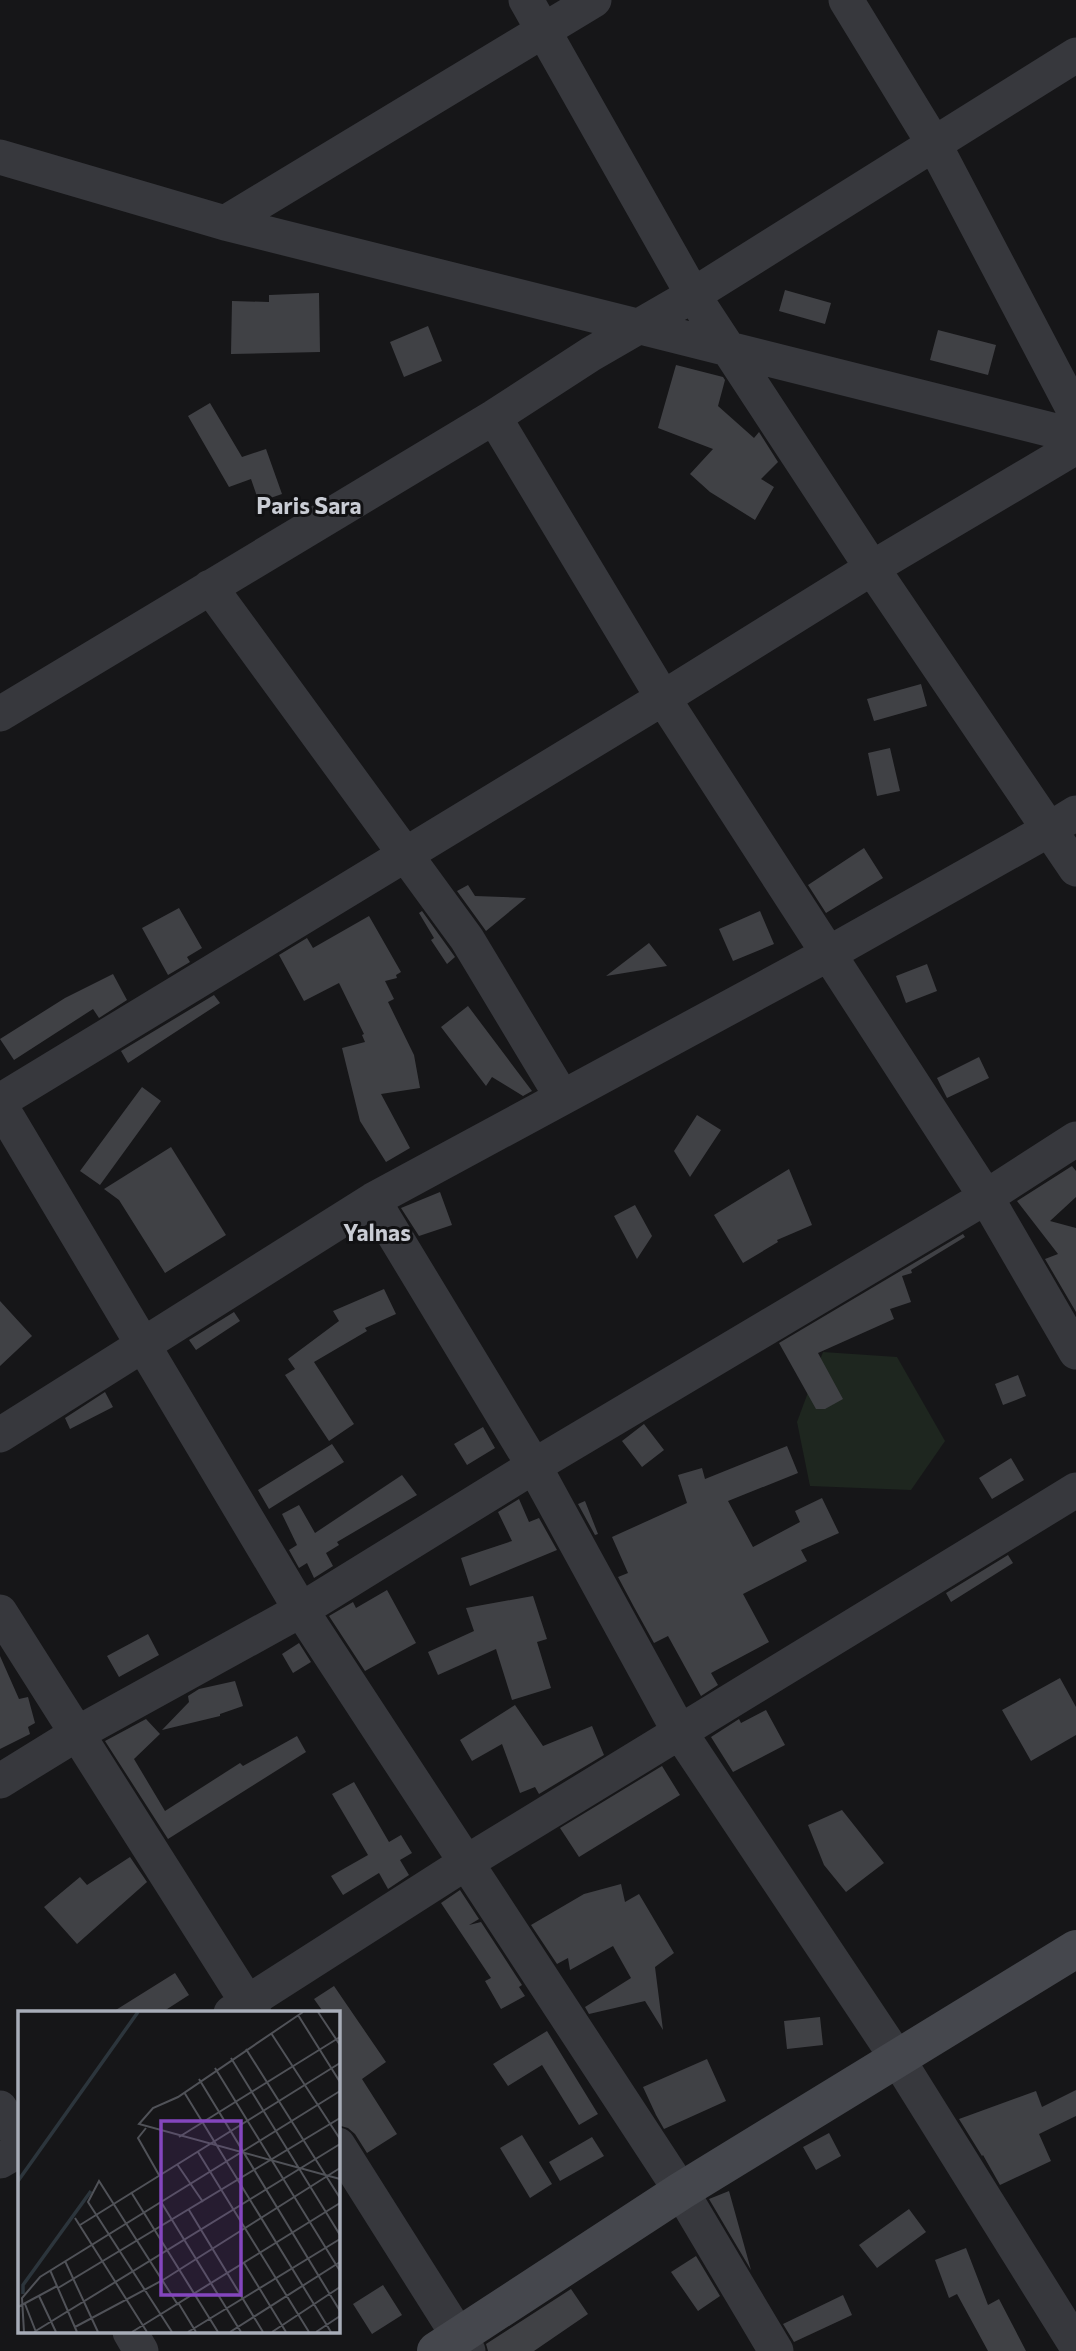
<svg xmlns="http://www.w3.org/2000/svg" width="1076" height="2351" font-family="Commissioner,sans-serif">
	<rect width="100%" height="100%" fill="#161618"/>
	<!-- green -->
	<path fill="#1e261f" d="M823,1352l74,5 48,84 -34,49 -101,-4 -13,-64z"/>
	<!-- building -->
	<path fill="#404145" d="M785,290l46,13 -6,21 -46,-13z
		M319,293l1,59 -89,2 1,-53 37,1v-7z
		M428,326l14,35 -38,16 -14,-35z
		M938,330l58,15 -8,30 -58,-15z
		M676,365l47,12 2,3 -7,26 36,32 5,-6 19,30 -17,17 13,8 -19,33 -45,-28 -20,-18 23,-25 -55,-21z
		M210,403l32,54 24,-8 16,45 -23,8 -8,-23 -22,8 -41,-71z
		M921,684l6,22 -53,15 -7,-22z
		M890,748l10,43 -23,5 -9,-43z
		M864,848l19,30 -57,35 -18,-28z
		M468,885l7,11 51,2 -40,33 -29,-40z
		M179,908l23,40 -15,9 3,5 -22,13 -26,-47z
		M422,911l33,46 -8,7 -16,-24 3,-2 -15,-25z
		M760,911l14,33 -41,17 -14,-32z
		M369,916l32,56 -5,3 1,3 -12,3 9,18 -6,3 26,53 6,33 -39,6 29,54 -24,14 -26,-41 -18,-73 23,-6 -3,-7 2,-1 -25,-51 -35,18 -25,-46 28,-17 6,10z
		M649,943l18,23 -61,10z
		M927,964l10,27 -31,12 -10,-27z
		M113,974l14,26 -28,18 -6,-9 -79,51 -14,-21 65,-41z
		M214,995l6,8 -92,60 -7,-12z
		M468,1006l64,85 -9,5 -31,-19 -6,9 -45,-59z
		M979,1057l10,21 -42,20 -10,-20z
		M142,1087l19,14 -61,84 -20,-14z
		M697,1115l24,15 -31,47 -16,-26z
		M171,1147l55,88 -61,38 -46,-73 -15,-11z
		M1072,1166l4,5v26l-26,24 26,7v84l-31,-53 13,-5 -41,-53z
		M789,1169l23,56 -35,15 1,2 -35,21 -29,-48z
		M440,1192l12,33 -33,11 -18,-28z
		M635,1205l17,31 -15,23 -23,-43z
		M963,1234l2,3 -54,33 1,3 -10,3 9,26 -21,7 4,10 -76,34 25,46 -18,10h-9l-37,-66z
		M384,1289l12,25 -31,14 2,3 -53,31 40,62 -25,17 -44,-66 10,-6 -7,-10 51,-38 -6,-10z
		M0,1301l32,35 -32,30z
		M234,1312l6,9 -44,29 -7,-10z
		M1018,1375l8,21 -23,9 -8,-21z
		M105,1392l8,15 -43,22 -5,-11z
		M644,1424l20,26 -22,17 -20,-26z
		M483,1427l12,21 -28,17 -13,-21z
		M332,1444l12,18 -75,47 -11,-19z
		M787,1446l11,27 -70,28 25,46 47,-25 -5,-11 27,-13 17,35 -38,17 6,11 -64,33 26,48 -58,31 7,12 -17,11 -33,-60 -14,7 -20,-36 -16,-30 10,-4 -16,-36 75,-34 -9,-28 24,-7 3,11z
		M1011,1458l13,22 -32,19 -13,-21z
		M402,1475l15,20 -80,47 2,3 -13,8 7,13 -19,12 -7,-15 -8,5 -10,-18 8,-5 -15,-31 17,-9 16,28z
		M519,1499l10,23 10,-4 18,32 -87,36 -9,-28 51,-17 -14,-29z
		M585,1501l13,33 -3,1 -17,-31z
		M1008,1555l5,8 -62,39 -5,-9z
		M387,1590l29,53 -51,28 -36,-55 24,-14 3,6z
		M533,1596l14,43 -10,3 14,46 -39,12 -16,-51 -58,26 -10,-23 46,-21 -8,-23z
		M148,1634l11,21 -40,22 -12,-21z
		M299,1643l12,19 -18,11 -11,-19z
		M0,1656l19,43 9,-2 7,26 -7,4 2,7 -30,15z
		M1060,1678l16,29v28l-45,26 -29,-51z
		M235,1681l8,25 -23,8v2l-58,14 27,-28 -1,-6 11,-7z
		M515,1705l28,41 49,-20 12,29 -65,39 -4,-7 -15,6 -18,-49 -30,17 -12,-21z
		M766,1710l19,35 -52,27 -22,-35 28,-18 2,4z
		M146,1719l14,15 -26,25 31,52 75,-48 3,3 54,-30 9,16 -138,87 -63,-98z
		M662,1766l18,29 -101,62 -19,-29z
		M354,1782l35,60 12,-7 11,18 -12,7 9,15 -21,14 -9,-16 -36,22 -12,-19 37,-21 -36,-61z
		M842,1810l42,53 -38,29 -22,-27 -16,-40z
		M130,1857l17,25 -70,62 -33,-37 36,-30 7,8z
		M621,1884l4,18 14,-8 35,59 -19,14 8,63 -18,-29 -56,13 -4,-7 46,-29 -18,-32 -43,24 -2,-12 -11,6 -26,-39 53,-31z
		M460,1890l19,29 -10,6 12,-3 41,63 -3,2 6,9 -24,13 -16,-28 6,-3 -50,-75z
		M175,1973l14,22 -28,18h-50z
		M334,1986l52,76 -24,17 35,55 -30,19 -12,-19 -7,-6 -7,-2 -3,-5v-108h-14l-10,-14z
		M820,2017l3,28 -36,4 -3,-28z
		M547,2031l51,83 -19,11 -37,-60 -34,21 -15,-22z
		M707,2059l19,42 -62,28 -8,-14 -13,-28z
		M1076,2090v26l-37,18 12,27 -51,24 -17,-30 -1,1 -23,-37 77,-28 6,16z
		M829,2133l12,23 -25,14 -13,-23z
		M522,2135l30,49 -22,14 -30,-50z
		M592,2137l12,19 -44,25 -11,-19z
		M729,2191l22,79 -42,-71z
		M909,2209l17,23 -49,36 -18,-23z
		M966,2248l22,57 11,-6 27,52h-38l-31,-57 -8,4 -14,-38z
		M696,2256l24,40 -22,15 -27,-39z
		M383,2285l19,30 -30,19 -19,-30z
		M571,2289l17,25 -54,37h-46l-2,-7z
		M843,2295l9,20 -58,27 -11,-18z"/>
	<g fill="none" stroke-linecap="round" stroke-linejoin="round">
		<!-- street -->
		<path stroke="#37383d" stroke-width="35" d="M526,0l167,295 179,273 204,301
			M846,0l88,144 142,270
			M0,157l225,66 851,213
			M225,223l369,-223
			M494,417l169,281 323,499 90,155
			M210,587l257,352 95,158
			M0,714l494,-297 97,-63 102,-59 383,-240
			M0,1101l663,-403 209,-130 204,-121
			M0,1105l301,505 380,581 95,160
			M373,1200l161,266 145,265 218,327 179,287
			M0,1435l373,-235 455,-246 222,-125 26,-16
			M0,1612l254,401
			M0,1781l78,-48 223,-123 233,-144 452,-269 90,-58
			M231,2013l236,-151 609,-372
			M0,2108l19,29
			M338,2145l130,206
			M0,2161l19,-11
			M130,2332l11,19"/>
		<!-- secondary -->
		<path stroke="#45474d" stroke-width="38" d="M436,2351l245,-160 395,-242"/>
	</g>
	<g text-anchor="middle" dominant-baseline="central" stroke-width="6" stroke-linejoin="round" paint-order="stroke">
		<!-- neighbourhood labels -->
		<g font-size="23" font-weight="bold" fill="#c9ccd4" stroke="#111113">
			<text x="309" y="505">Paris Sara</text>
			<text x="377" y="1232">Yalnas</text>
		</g>
	</g>
	<!-- overview -->
	<g transform="translate(18 2011)">
		<rect width="322" height="322" fill="#161618"/>
		<path fill="none" stroke="#2c353c" stroke-width="3.5" d="M0,170l120,-169M5,283v-9l68,-94"/>
		<path fill="none" stroke="#505258" stroke-width="2" d="M285,1l-125,85 -25,11 -14,16 201,55M300,1l22,33M280,4l42,67M253,22l69,106M228,38l94,149M213,47l109,177M197,57l125,203M181,68l141,232M166,81l147,240M128,117l-8,10 21,37M161,126l161,-100M180,141l111,180M159,153l26,38M113,181l87,140M143,191l80,130M171,199l74,122M57,207l72,114M62,214l260,-162M47,250l33,71M226,252l42,69M32,259l27,62M40,277l282,-170M21,285l17,36M7,293l11,28M161,293l17,28M0,296l39,-21M57,316l88,-47 177,-112M6,321l-2,-34 18,-21 300,-186M16,321l306,-188M114,321l208,-129M154,321l-84,-130 11,-21 79,124M170,321l152,-93M212,321l110,-70M254,321l68,-45M298,321l24,-16"/>
		<path fill="#8446be" fill-opacity="0.15" stroke="#8446be" stroke-width="3.5" d="M143,110h80v174h-80z"/>
		<rect width="322" height="322" fill="none" stroke="#a8adb8" stroke-width="3.5"/>
	</g>
</svg>
